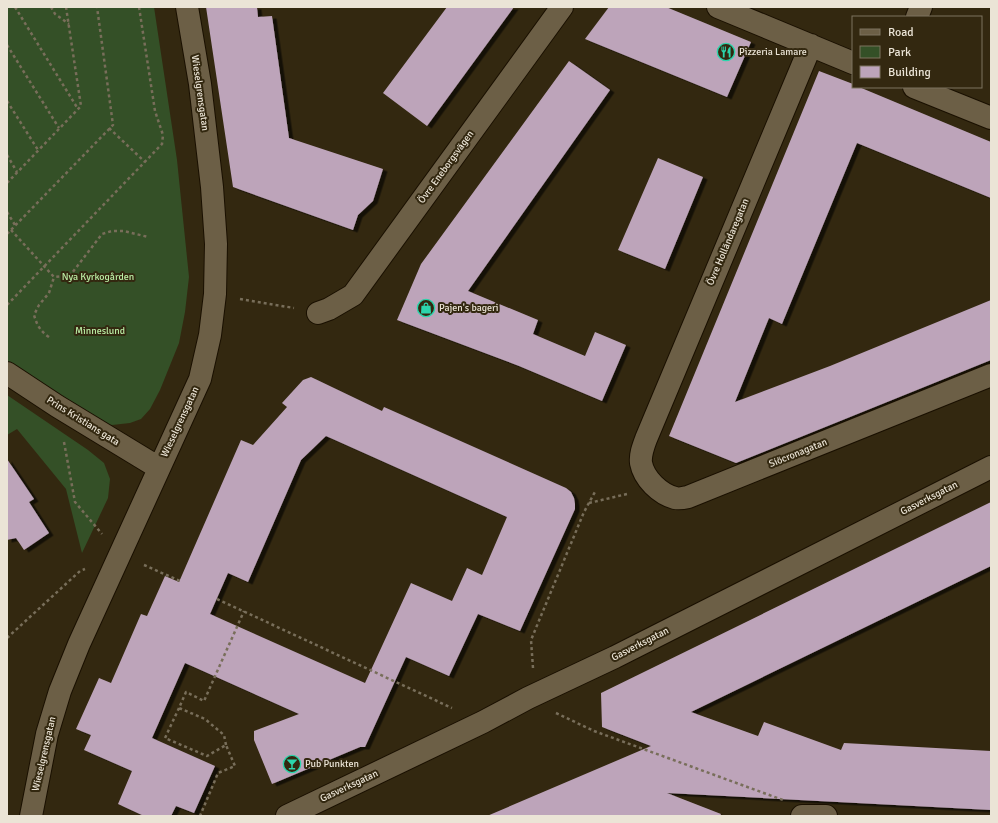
<svg xmlns="http://www.w3.org/2000/svg" width="998" height="823" font-family="Signika,sans-serif">
	<defs>
		<filter id="shadow"><feDropShadow dx="4.5" dy="2.5" stdDeviation="0" flood-color="#0009"/></filter>
	</defs>
	<rect width="100%" height="100%" fill="#332810"/>
	<!-- green -->
	<path fill="#345027" d="M7,7h147l23,153 12,117 -4,35 -6,31 -19,47 -10,19 -9,10 -11,4 -18,2 -13,-3 -92,-58z
		M7,395l81,55 16,13 6,16 -2,19 -26,55 -16,-64 -49,-60 -10,6z"/>
	<!-- building -->
	<path fill="#bda4ba" fill-rule="evenodd" filter="url(#shadow)" d="M206,7h51l1,10 14,-1 17,122 94,31 -10,32 -15,14 -5,15 -120,-43z
		M447,7h67l-87,119 -44,-33z
		M609,7h57l85,35 -24,55 -142,-58z
		M569,61l41,29 -142,201 70,29 -5,14 52,22 10,-24 31,13 -24,56 -83,-35 -122,-46 24,-56z
		M819,71l34,13v3h6l132,55v56l-134,-55 -75,181 -13,-6 -34,84 95,-36 161,-66v60l-255,103 -67,-27z
		M658,158l45,19 -38,92 -47,-19z
		M311,377l71,34 2,-4 182,81 5,4 3,6 1,6v5l-55,122 -42,-17 -29,62 -43,-19 -41,90h-5l-88,37 -18,-44v-9l45,-17 -114,-51 -33,75 63,28 -21,47 -18,-7 -5,10h-27l-26,-12 14,-33 -48,-21 7,-15 -15,-6 23,-51 12,5 30,-69 6,2 18,-40 14,6 62,-142 12,5 34,-38 -5,-4 21,-23zM326,436l181,81 -25,58 -15,-7 -15,33 -41,-18 -46,100 -155,-69 18,-41 20,9 53,-122z
		M7,459l27,40 -5,3 20,31 -25,17 -8,-12 -9,2z
		M991,502v64l-300,146 67,24 6,-14 77,28 3,-7 147,8v59l-324,-17 54,21 -1,2h-233l164,-70 -49,-19 -1,-34z"/>
	<g fill="none" stroke-linecap="round" stroke-linejoin="round">
		<defs>
			<path id="minor" d="M718,7l135,56
				M917,17l4,-10
				M811,45l-165,394c-3,8 -6,16 -5,24 3,16 19,31 34,35 4,1 9,0 13,-1l303,-122
				M914,87l77,31
				M318,313l11,-4 24,-14 209,-288
				M7,373l50,33 102,62
				M31,816l16,-82 13,-43 19,-47 121,-265 10,-44 5,-41 1,-50 -4,-57 -12,-103 -13,-77
				M287,816l196,-94 45,-24 87,-41 376,-190
				M802,816h24"/>
		</defs>
		<!-- minor casing -->
		<use href="#minor" stroke="#1a1000" stroke-width="24"/>
		<!-- path -->
		<path stroke="#786e5a" stroke-width="2.5" stroke-dasharray="3 3" stroke-linecap="butt" d="M15,7l63,102
			M51,7l4,7 14,10
			M7,45l52,83
			M7,101l31,49
			M109,128l36,34
			M7,155l10,17
			M7,183l74,-77 -15,-99
			M7,212l8,13
			M11,230l43,47 11,-1 7,-3 30,-39 10,-3h12l24,6
			M7,234l106,-109 -16,-118
			M240,299l54,9
			M7,305l155,-161 1,-9 -8,-24 -16,-104
			M49,337c-9,-6 -12,-12 -15,-22l5,-10 10,-12 5,-16
			M64,442l11,60 27,32
			M589,503l38,-9
			M144,565l36,16
			M217,599l235,109
			M7,638l73,-67 5,-2
			M533,668l-2,-28 53,-128 12,-22
			M179,708l-14,30 42,18 19,-11 9,21 -17,7 -18,43
			M556,713l38,18 189,69
			M226,745l-2,-10 -19,-16 -26,-11 7,-16 18,9 40,-90"/>
		<!-- minor -->
		<use href="#minor" stroke="#6c5f46" stroke-width="22"/>
	</g>
	<!-- icons -->
	<defs>
		<symbol id="restaurant-ring" viewBox="-11 -11 22 22"><circle r="9.5" fill="#332810" stroke="#2bd5ac" stroke-width="1.5"/><path d="M-5-6h1v4h1v-4h1v4h1v-4h1v5L-1.5 .5V6h-2V.5L-5-1ZM5-6V6H3V1.5H1.5Q1.5-4 5-6Z" fill="#2bd5ac"/></symbol>
		<symbol id="shop-ring" viewBox="-11 -11 22 22"><circle r="9.5" fill="#332810" stroke="#2bd5ac" stroke-width="1.5"/><path d="M-5-2.5h2.3a2.7 3.5 0 0 1 5.4 0H5L5.5 6h-11ZM-1.5-2.5h3a1.5 2.3 0 0 0-3 0Z" fill="#2bd5ac"/></symbol>
		<symbol id="bar-ring" viewBox="-11 -11 22 22"><circle r="9.5" fill="#332810" stroke="#2bd5ac" stroke-width="1.5"/><path d="M-6-5H6L.8 .8V4.5H3.5V6h-7V4.5H-.8V.8Z" fill="#2bd5ac"/></symbol>
	</defs>
	<g fill-rule="evenodd">
		<use href="#restaurant-ring" x="716" y="42" width="20" height="20"/>
		<use href="#shop-ring" x="416" y="298" width="20" height="20"/>
		<use href="#bar-ring" x="282" y="754" width="20" height="20"/>
	</g>
	<g text-anchor="middle" dominant-baseline="central" stroke-width="4" stroke-linejoin="round" paint-order="stroke">
		<!-- poi labels -->
		<g font-size="10" fill="#ebe4d6" stroke="#332810" text-anchor="start">
			<text x="739" y="52">Pizzeria Lamare</text>
			<text x="439" y="308">Pajen's bageri</text>
			<text x="305" y="764">Pub Punkten</text>
		</g>
		<!-- street labels -->
		<g font-size="10" fill="#ebe4d6" stroke="#332810">
			<text transform="translate(200 93) rotate(82)">Wieselgrensgatan</text>
			<text transform="translate(446 167) rotate(-54)">Övre Eneborgsvägen</text>
			<text transform="translate(728 242) rotate(-67)">Övre Holländaregatan</text>
			<text transform="translate(83 421) rotate(32)">Prins Kristians gata</text>
			<text transform="translate(180 422) rotate(-65)">Wieselgrensgatan</text>
			<text transform="translate(798 453) rotate(-22)">Siöcronagatan</text>
			<text transform="translate(929 498) rotate(-27)">Gasverksgatan</text>
			<text transform="translate(640 644) rotate(-27)">Gasverksgatan</text>
			<text transform="translate(44 754) rotate(-77)">Wieselgrensgatan</text>
			<text transform="translate(349 786) rotate(-25)">Gasverksgatan</text>
		</g>
		<!-- park labels -->
		<g font-size="10" fill="#bbeda5" stroke="#332810">
			<text x="98" y="277">Nya Kyrkogården</text>
			<text x="100" y="331">Minneslund</text>
		</g>
	</g>
	<!-- border -->
	<rect width="998" height="823" fill="none" stroke="#ebe4d6" stroke-width="16"/>
	<!-- legend -->
	<rect x="852" y="16" width="130" height="72" fill="#332810" stroke="#7d735f"/>
	<rect x="860" y="29" width="20" height="6" fill="#6c5f46" stroke="#7d735f"/>
	<text x="888" y="36" font-size="12" fill="#ebe4d6">Road</text>
	<rect x="860" y="46" width="20" height="12" fill="#345027" stroke="#7d735f"/>
	<text x="888" y="56" font-size="12" fill="#ebe4d6">Park</text>
	<rect x="860" y="66" width="20" height="12" fill="#bda4ba" stroke="#7d735f"/>
	<text x="888" y="76" font-size="12" fill="#ebe4d6">Building</text>
</svg>
